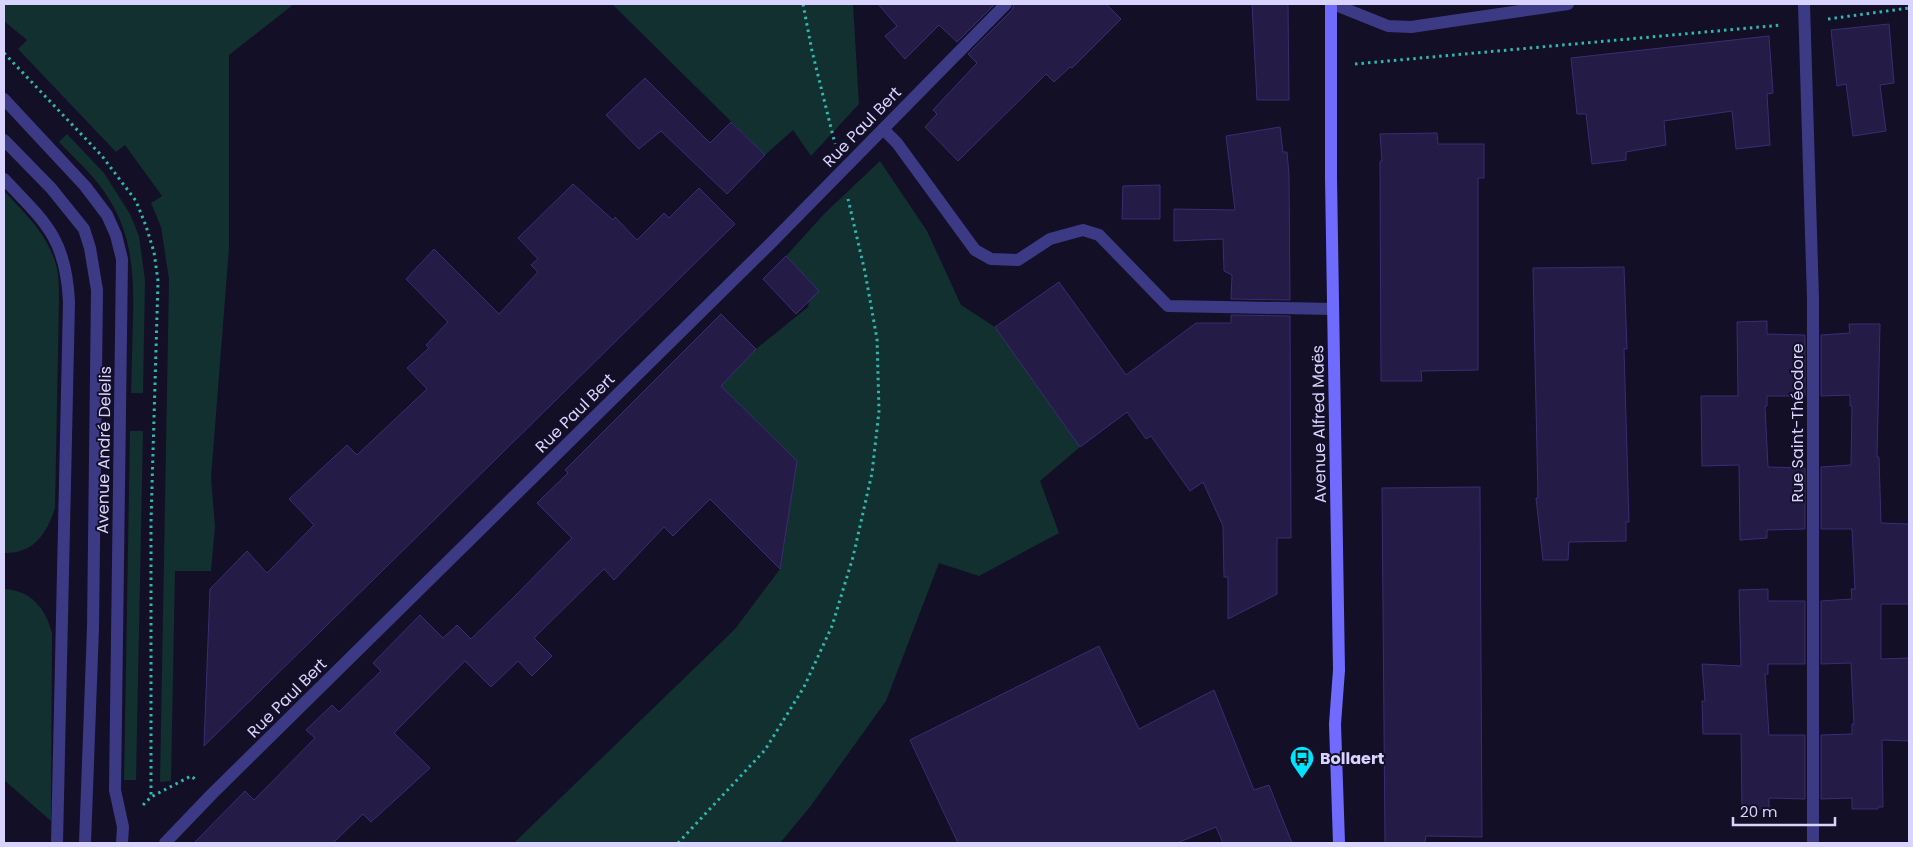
<svg xmlns="http://www.w3.org/2000/svg" width="1913" height="847" font-family="Poppins,sans-serif">
	<rect width="100%" height="100%" fill="#130f26"/>
	<!-- green -->
	<path fill="#12302f" d="M4,4h290l-65,51v193l-18,230 4,48 -4,45h-36l-4,210 -11,1 9,-503 -8,-52 -10,-24 11,-7 -37,-51 -9,7 -98,-103 9,-9 -23,-19z
		M612,4h241l6,100 -48,52 -18,-26 -28,25z
		M67,134l37,39 26,41 9,22 6,44 -2,113h-12c1,-24 1,-48 2,-72 1,-44 0,-84 -24,-122 -13,-22 -33,-39 -50,-57z
		M880,161l47,70 34,74 34,22 85,120 -40,34 19,52 -80,43 -40,-13 -53,138 -76,106 -30,36h-266l221,-214 45,-60 17,-108 -76,-75 35,-37 52,-42 1,-6 10,-10 -33,-35 38,-42z
		M4,191c20,21 42,42 51,70 4,12 4,26 4,39l-4,208c-8,26 -22,46 -51,45z
		M130,431h13l-7,349h-12z
		M4,589c27,1 42,20 48,44l-1,188 -47,-41z"/>
	<!-- building -->
	<path fill="#241b47" stroke="#3b2d73" d="M878,4h117l-38,38 -18,-17 -34,34 -20,-23 12,-10z
		M1014,4h92l15,15 -49,49 -2,-1 -16,15 -8,-8 -88,87 -33,-34 12,-13 -4,-4 44,-47 -9,-9 44,-44z
		M1252,4h36l1,96h-32z
		M1889,24l5,59 -14,2 6,46 -33,5 -7,-52 -9,2 -6,-56z
		M1769,36l4,57 -6,1 3,51 -34,4 -4,-38 -68,10 2,24 -40,7v8l-34,4 -6,-50h-9l-6,-56z
		M645,78l65,65 21,-21 34,33 -38,39 -66,-63 -22,18 -33,-34z
		M1280,127l3,25h4l2,23 1,125 -59,-1 1,-24 -8,-4 -1,-32 -49,2v-32l61,1 -9,-74z
		M1437,133l1,11h46v34h-6v192l-57,1 1,10h-41l-1,-220h2l-2,-27z
		M573,184l40,36 2,-3 22,23 27,-27 5,5 30,-30 36,36 -531,522 6,-157 37,-38 20,22 47,-48 -25,-26 58,-54 10,10 70,-66 -20,-21 22,-20 -3,-3 22,-23 -42,-43 28,-30 65,65 39,-42 -7,-7 7,-6 -20,-21z
		M1160,185v34h-38l1,-33z
		M786,256l33,35 -23,23 -33,-35z
		M1624,267l3,82h-3l5,173h-3v19l-57,1 -1,18h-25l-7,-62h2l-5,-230z
		M1059,282l67,93 70,-52h35v-8l59,1 1,222h-14v56l-49,25v-42h-4l-1,-51 -20,-44 -13,9 -39,-55 -5,3 -19,-27 -47,35 -85,-120z
		M721,314l35,35 -35,37 76,75 -17,108 -70,-70 -37,37 -9,-9 -50,53 -10,-11 -70,69 18,18 -20,20 -14,-15 -27,26 -26,-26 -71,72 36,35 -59,54 -8,-8 -30,29h-139l51,-52 9,9 61,-62 -9,-8 26,-25 7,7 42,-41 -8,-8 47,-48 23,23 14,-13 14,14 44,-43 57,-58 -35,-35 31,-30 -3,-3z
		M1767,321v13l38,1v61h-38v10h-2l3,61 37,1v61l-38,1v8l-27,2 -1,-75 -37,1 -1,-70h37l-1,-74z
		M1849,324h31l-3,133h2l2,66 28,1v80h-28v55l28,-1v83l-27,-1 1,67h-5v2h-26v-11l-31,1v-64l31,-1v-10h2l-3,-61 -30,1v-63l31,-2 -1,-10h4l-3,-60h-31v-62l30,-2 1,-59h-2v-11l-29,1v-61l29,-2z
		M1480,487l2,350 -56,-1 -1,7h-40l-3,-355z
		M1768,589v12h37v63h-37v10h-3l4,61h36v64l-36,-1v11h-27l-1,-75h-38l-1,-33h3l-3,-37 39,2 -2,-76z
		M1099,646l40,83 75,-39 40,100 15,-5 23,58h-69l-7,-16 -39,16h-219l-48,-103z"/>
	<g fill="none" stroke-linecap="round" stroke-linejoin="round">
		<!-- path -->
		<path stroke="#2fb8b0" stroke-width="3" stroke-dasharray="2.5 4" stroke-linecap="butt" d="M803,4l9,47 23,93
			M1828,19l81,-11
			M4,53l98,103 34,45 10,25 8,26 4,29 -7,240v276
			M1355,64l427,-39
			M143,805l8,-8 40,-21 4,3
			M678,843l87,-93 39,-63 28,-61 21,-69 19,-84 7,-62 -2,-72 -12,-67 -17,-73"/>
		<!-- service -->
		<path stroke="#3d3a85" stroke-width="12" d="M883,129l14,14 78,107 16,9 27,1 32,-21 33,-9 16,5 69,71 165,3
			M4,140l47,48 33,41 6,19 7,42 -4,338 -8,215"/>
		<!-- minor -->
		<path stroke="#3d3a85" stroke-width="12" d="M1333,4l55,22 23,1 157,-23
			M1804,4l9,295v544
			M4,99l81,87 22,29 9,20 6,24 -7,531 8,37 -1,16
			M4,179c41,43 62,59 65,123l-12,541
			M165,843l47,-49 560,-552 234,-238"/>
		<!-- secondary -->
		<path stroke="#6f6bff" stroke-width="12" d="M1331,4v174l8,492 -4,54 4,119"/>
	</g>
	<!-- icons -->
	<defs>
		<symbol id="bus-pin" viewBox="-11 -11 22 30"><path d="M0 17L-7.5 6A9.5 9.5 0 1 1 7.5 6Z" fill="#00e5ff" stroke="#130f26"/><path d="M-5-6H5V4H4V6H2V4H-2V6H-4V4H-5ZM-3.5-4V0h7V-4ZM-3.5 1.2v1.5H-2V1.2ZM2 1.2v1.5H3.5V1.2Z" fill="#111"/></symbol>
	</defs>
	<g fill-rule="evenodd">
		<use href="#bus-pin" x="1288" y="744" width="28" height="38"/>
	</g>
	<g text-anchor="middle" dominant-baseline="central" stroke-width="4" stroke-linejoin="round" paint-order="stroke">
		<!-- street labels -->
		<g font-size="16" fill="#d9d4ff" stroke="#130f26">
			<text transform="translate(862 127) rotate(-46)">Rue Paul Bert</text>
			<text transform="translate(575 413) rotate(-45)">Rue Paul Bert</text>
			<text transform="translate(1797 423) rotate(-90)">Rue Saint-Théodore</text>
			<text transform="translate(1319 424) rotate(-91)">Avenue Alfred Maës</text>
			<text transform="translate(104 450) rotate(-89)">Avenue André Delelis</text>
			<text transform="translate(287 698) rotate(-45)">Rue Paul Bert</text>
		</g>
		<!-- poi labels -->
		<g font-size="16" font-weight="bold" fill="#d9d4ff" stroke="#130f26" text-anchor="start">
			<text x="1320" y="758">Bollaert</text>
		</g>
	</g>
	<!-- border -->
	<rect width="1913" height="847" fill="none" stroke="#d9d4ff" stroke-width="10"/>
	<!-- scale -->
	<path d="M1733 817v8h102v-8" fill="none" stroke="#d9d4ff" stroke-width="2.5"/>
	<text x="1740" y="817" font-size="15" fill="#d9d4ff" stroke="#130f26" stroke-width="4" paint-order="stroke">20 m</text>
</svg>
